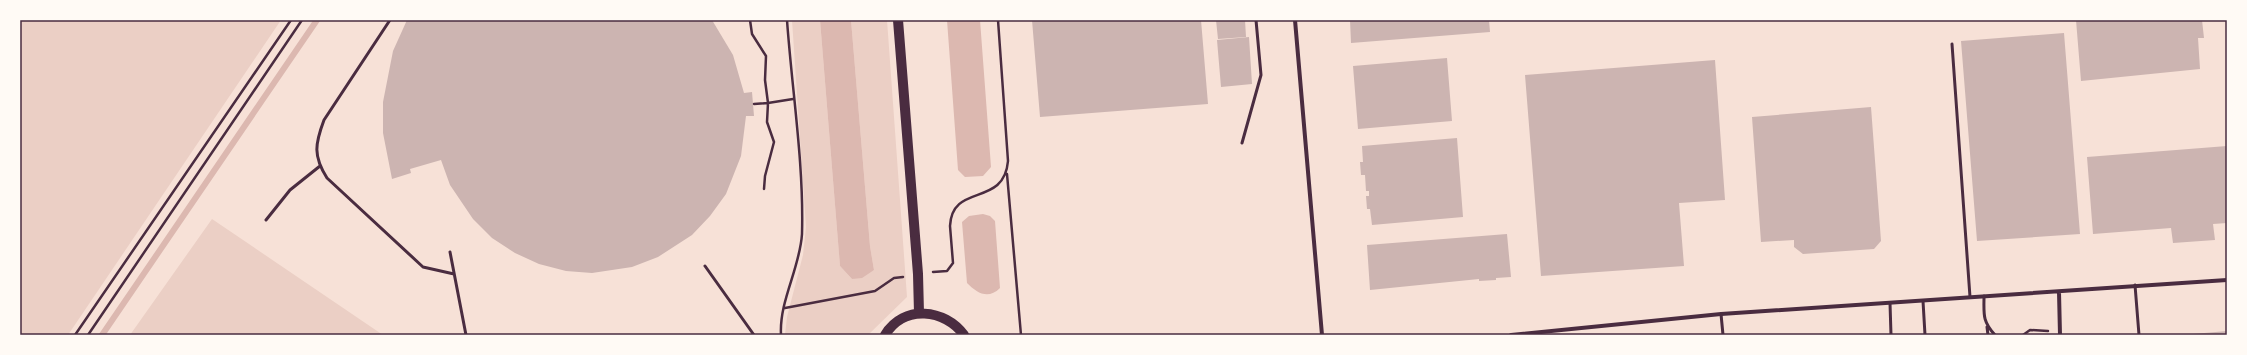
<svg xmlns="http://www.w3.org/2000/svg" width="2247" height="355" font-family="'Noto Sans',sans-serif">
	<rect width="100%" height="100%" fill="#f7e1d7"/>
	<!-- green -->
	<path fill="#ebcfc5" d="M20,20h261l-213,315h-48z
		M792,20h28l20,246 12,13 22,-9 -4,-24 -19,-226h36l20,277 -39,38h-83l2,-18 16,-62 3,-28z
		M212,219l171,116h-253z"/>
	<!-- water -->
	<path fill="#dcb8b0" d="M820,20h31l19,226 4,24 -12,8 -10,1 -12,-13z
		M947,20h33l11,147 -8,9 -18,1 -7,-7z
		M983,214l7,2 5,5 5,67c-12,12 -23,5 -33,-5l-5,-61 7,-6z"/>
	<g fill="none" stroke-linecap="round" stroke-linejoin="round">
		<!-- stream -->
		<path stroke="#dcb8b0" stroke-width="6" d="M102,335l215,-315"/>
	</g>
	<!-- building -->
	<path fill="#ccb4b1" d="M407,20h305l21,35 11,38 8,-1 2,24h-8l-5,40 -15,38 -16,22 -18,19 -34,22 -26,10 -40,6 -26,-2 -27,-7 -24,-11 -23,-15 -19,-19 -23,-34 -9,-25 -31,9 1,4 -19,6 -9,-46v-31l10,-51z
		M1032,20h169l7,84 -168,13z
		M1216,20h29l1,17 -28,2z
		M1350,20h139l1,12 -139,11z
		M2076,20h126l2,18h-6l2,31 -119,12z
		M2064,33l16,201 -103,7 -16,-200z
		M1249,37l3,47 -31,3 -4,-47z
		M1447,58l5,63 -94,8 -5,-63z
		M1715,60l10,140 -46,3 5,63 -143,10 -16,-201z
		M1871,107l10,134 -7,8 -71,5 -9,-7v-7l-33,2 -9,-125z
		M1457,138l6,79 -91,8 -2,-16h-3l-1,-13h3v-5h-3l-1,-16h-4l-1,-13h3l-1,-16z
		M2227,146v77l-14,1 2,16 -42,3 -2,-15 -78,6 -6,-77z
		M1507,234l4,43 -15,1v2l-17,1v-2l-109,11 -3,-45z
		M2227,331v4h-34v-1z"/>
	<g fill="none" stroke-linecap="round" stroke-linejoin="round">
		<!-- path -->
		<path stroke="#4a2c40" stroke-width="2.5" d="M750,20l2,14 14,22 -1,24 3,23 25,-4
			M754,104l14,-1 -1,19 7,20 -9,34 -1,13
			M1007,174l14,161
			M933,272l14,-1 6,-8 -3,-37c2,-44 54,-18 58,-65l-10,-141
			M785,308l90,-17 19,-13 9,-1
			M75,335l216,-315
			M88,335l214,-315
			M781,335c-2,-34 19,-67 21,-101 2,-71 -10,-143 -15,-214
			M2023,335l7,-5 18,1"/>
		<!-- service -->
		<path stroke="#4a2c40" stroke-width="3" d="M390,20l-66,100c-9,24 -11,36 3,58l96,89 31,7
			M1952,44l18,253
			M1242,143l19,-68 -5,-55
			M266,220l24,-30 30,-24
			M450,252l16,83
			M705,266l49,69
			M2135,285l4,50
			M1984,296c0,18 -2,25 11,39
			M1923,301l2,34
			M1890,303l1,32
			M1721,314l2,21
			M1987,327l1,8"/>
		<!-- minor -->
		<path stroke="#4a2c40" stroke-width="4" d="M1295,20l27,315
			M2059,292l1,43
			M1511,335l210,-21 506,-34"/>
		<!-- primary -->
		<path stroke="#4a2c40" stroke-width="10" d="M898,20l20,254 1,39
			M885,335c19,-31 60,-26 79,0"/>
	</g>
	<!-- border -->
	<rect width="2247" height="355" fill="none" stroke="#fffaf5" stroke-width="42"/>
	<rect x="21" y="21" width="2205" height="313" fill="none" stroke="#4a2c40" stroke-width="1.5"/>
</svg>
